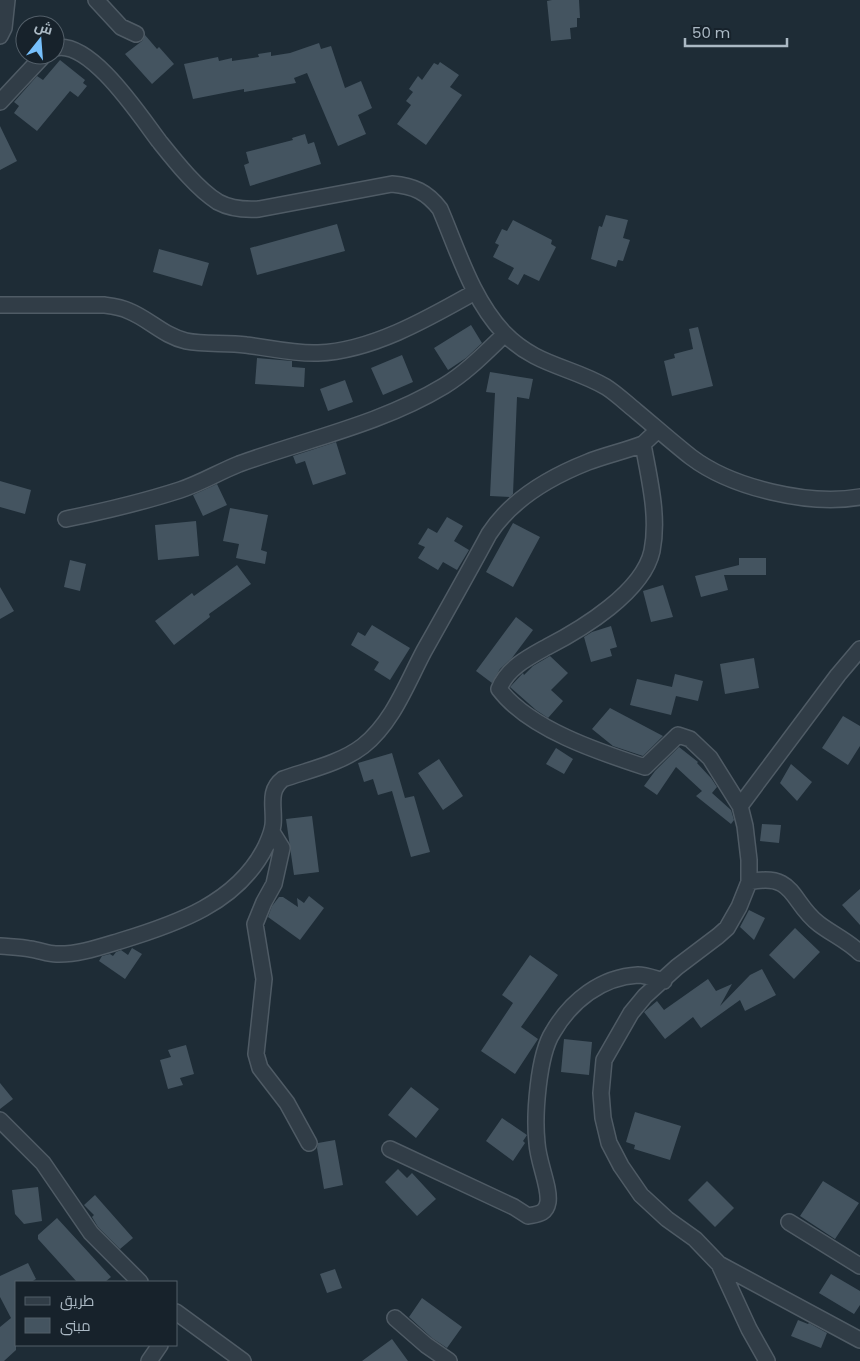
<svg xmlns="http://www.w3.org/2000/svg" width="860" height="1361" font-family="Poppins,Cairo,sans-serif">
	<rect width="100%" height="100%" fill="#1e2c36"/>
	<!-- building -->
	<path fill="#445460" d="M552,0h27l1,18h-3v9l-7,1 1,11 -20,2 -4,-40z
		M145,35l12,14 2,-2 15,17 -22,20 -27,-30 17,-13z
		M319,43l2,6 10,-3 14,42 16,-7 11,27 -14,7 8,19 -28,12 -31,-73 -13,5 2,5 -52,9v-3l-51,10 -9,-35 34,-7 1,4 13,-3v3l27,-4 -1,-3 13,-2v4l19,-3z
		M60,60l25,20 -2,3 4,3 -9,11 -8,-6 -33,40 -23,-18 5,-7 -5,-4 23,-26 6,4z
		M440,62l19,13 -9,12 12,8 -36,50 -29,-21 14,-19 -5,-4 7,-9 -4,-3 9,-13 4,4 12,-17 4,2z
		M0,126l17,35 -17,9z
		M305,134l3,10 6,-2 7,22 -71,22 -6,-21 5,-2 -3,-11 47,-12 -1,-2z
		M606,215l22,5 -5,18 7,2 -7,21 -5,-1 -2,7 -25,-8 8,-33 3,1z
		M513,220l39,20 -1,4 5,3 -17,34 -15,-7 -6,11 -10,-6 6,-11 -21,-11 6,-12 -4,-2 7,-14 5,2z
		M337,224l8,27 -88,24 -7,-27z
		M159,249l50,14 -7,23 -49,-14z
		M471,325l11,18 -16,15 -18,12 -14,-22z
		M698,327l15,59 -41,10 -8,-35 11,-3 -1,-4 19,-5 -4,-20z
		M402,355l11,27 -30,13 -12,-27z
		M257,358l35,3v6l13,1 -1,19 -49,-3z
		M490,372l43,7 -4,20 -12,-2 -4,97 -3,3 -20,-1 5,-103 -9,-1z
		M345,380l8,22 -25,9 -8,-22z
		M336,442l10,32 -33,11 -8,-24 -9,3 -3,-8z
		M0,481l31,9 -6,24 -25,-7z
		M217,484l10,21 -24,11 -10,-21z
		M230,508l38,7 -7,35 6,2 -2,12 -29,-6 3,-14 -16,-3z
		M447,517l16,9 -9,15 15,9 -12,20 -14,-8 -5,8 -20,-12 7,-11 -7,-3 10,-16 9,5z
		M196,521l3,35 -41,4 -3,-35z
		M513,523l27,14 -27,50 -27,-15z
		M739,558h27v17h-42l4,15 -27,7 -6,-21 44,-11z
		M70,560l16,4 -6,27 -16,-4z
		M237,565l14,19 -42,30 1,3 -36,28 -19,-24 37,-28 2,3z
		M663,585l10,32 -22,5 -8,-31z
		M0,587l14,24 -14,8z
		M516,617l17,13 -21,28 -12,11 -8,14 -16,-12z
		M372,625l38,23 -20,32 -16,-10 5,-8 -28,-17 7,-13 7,4z
		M611,626l6,21 -7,2 2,7 -21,6 -7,-25 8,-5z
		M550,656l18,17 -17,17 12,11 -15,17 -12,-8 -26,-23 13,-14 1,2 9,-9z
		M754,658l5,30 -34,6 -5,-30z
		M675,674l28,7 -5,20 -22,-5 -5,19 -41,-10 7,-26 35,8z
		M610,708l53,28 -20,20 -30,-10 -21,-17z
		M843,716l17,10v20l-12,19 -26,-17z
		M679,747l19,15 -1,1 14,15 6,9 -5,6 19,17 3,10 -3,4 -35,-28 6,-5 -26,-24 -19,28 -13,-9 11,-15z
		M556,748l17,11 -9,15 -18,-10z
		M392,753l13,45 9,-2 16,56 -19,5 -19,-66 -14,4 -5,-16 -9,3 -6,-19z
		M439,759l24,37 -20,14 -25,-37z
		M791,764l21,18 -15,19 -17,-18z
		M312,816l7,56 -25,3 -8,-56z
		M762,824l19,1 -2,18 -19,-2z
		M860,889v36l-18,-20z
		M309,896l15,12 -24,32 -32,-23 4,-11 7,-9h4l15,10 -1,-9 7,5z
		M749,910l16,8 -11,22 -14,-13z
		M795,928l25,24 -26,27 -25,-24z
		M132,948l10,6 -17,25 -26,-18 3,-5 8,-2 3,2 3,-4 5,-2 7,5z
		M530,955l28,20 -37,52 17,12 -23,35 -34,-23 32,-48 -11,-8z
		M762,969l14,26 -31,16 -5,-11 -39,28 -8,-11 -28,22 -21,-27 13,-11 7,9 44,-31 8,12 16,-7 -12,22 30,-31z
		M564,1039l28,3 -3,33 -28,-3z
		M186,1045l8,29 -14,4 3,7 -15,4 -8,-29 11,-3 -3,-7z
		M0,1083l13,16 -13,10z
		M411,1087l28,22 -23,29 -28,-23z
		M635,1112l46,14 -11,34 -36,-11 1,-4 -9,-3z
		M502,1118l25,17 -4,6 2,2 -12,18 -27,-20z
		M335,1140l8,45 -19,4 -7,-41 1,-5z
		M398,1169l9,9 5,-5 24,26 -19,17 -32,-34z
		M707,1181l27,27 -19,19 -27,-27z
		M823,1181l36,22 -24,36 -35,-23z
		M38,1187l4,34 -18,3 -9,-10 -3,-24z
		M95,1195l38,43 -13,11 -22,-22 -6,-10 2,-2 -10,-10z
		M57,1218l54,59 -6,5h-28l-39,-43v-4z
		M28,1263l8,16 -5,3h-15v68l-12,11h-4v-34l11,-9 -11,-21v-21z
		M335,1269l7,19 -15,5 -7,-19z
		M831,1274l29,17v14l-6,9 -35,-21z
		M422,1298l40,29 -15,21 -15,-10 -23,-21z
		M798,1320l10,4 1,-1 18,10 -6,15 -30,-12z
		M392,1339l16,22h-46z"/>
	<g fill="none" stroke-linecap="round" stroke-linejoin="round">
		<defs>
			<path id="minor" d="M96,0l25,27 15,7
				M0,36l4,-8 3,-28
				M55,48c35,-9 85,68 104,93 16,20 38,48 59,61 13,7 26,8 41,7l133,-25c22,2 35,8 48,25 18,42 32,90 64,124 32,33 66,33 102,54 11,7 20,16 30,24 18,15 36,31 55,46 41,31 118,49 169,40
				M0,102l44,-47
				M0,305h104c8,1 17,2 25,6 20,8 35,25 57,30 19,4 41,1 60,4 24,3 48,9 72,8 54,-2 111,-35 157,-61
				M658,430l-15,14c6,34 16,72 9,107 -9,41 -70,78 -105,96 -18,10 -40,21 -48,42 30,40 100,63 146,78l33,-32 12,4 20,19 30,48 5,20 4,34v22l-10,25 -12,21 -9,8 -41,31 -32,29 -14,17 -27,47 -3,33 2,25 6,25 12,23 20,29 26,24 28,20 24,25 30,65 18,32
				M66,519c39,-8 77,-17 114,-29 21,-7 39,-18 59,-26 69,-25 142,-40 205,-78 23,-14 42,-34 61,-52
				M740,806l98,-131 22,-26
				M272,832l10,16 -8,36 -10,18 -9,22 9,55 -8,75 4,14 27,35 22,40
				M749,882c47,-10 41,20 70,42 13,10 29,17 41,29
				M0,946c10,1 21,1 30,3 9,1 18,5 26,5 21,1 44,-7 64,-13 56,-17 118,-38 146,-95 3,-7 6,-13 7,-21 2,-17 -6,-34 10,-46 26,-9 58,-16 80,-33 30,-24 44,-63 61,-95 22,-39 44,-78 65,-117 22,-34 61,-57 99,-72 18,-7 37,-11 55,-18
				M0,1120l43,43 48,70 49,49
				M390,1149l124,58 14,9c10,-2 18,-2 20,-14 2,-15 -10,-40 -11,-59 -3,-27 1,-88 16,-111 18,-31 48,-55 85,-57 8,0 18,4 26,6
				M789,1222l71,44
				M719,1264l141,76
				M176,1312l67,49
				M395,1318l31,27 23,16
				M149,1361l11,-16"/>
		</defs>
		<!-- minor casing -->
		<use href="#minor" stroke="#4f5b65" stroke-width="18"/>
		<!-- minor -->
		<use href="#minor" stroke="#313d47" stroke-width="15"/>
	</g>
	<!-- legend -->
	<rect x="15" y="1281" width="162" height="65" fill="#17222b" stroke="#525e68"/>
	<rect x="25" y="1297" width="25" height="8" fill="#313d47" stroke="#525e68"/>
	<text x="60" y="1306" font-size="15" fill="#abb9c4">طريق</text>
	<rect x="25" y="1318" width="25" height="15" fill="#445460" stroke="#525e68"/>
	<text x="60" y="1331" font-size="15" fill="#abb9c4">مبنى</text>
	<!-- north arrow -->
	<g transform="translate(40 40) rotate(17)"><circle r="24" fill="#17222b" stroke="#525e68"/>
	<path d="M0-4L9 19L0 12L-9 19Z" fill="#77c0fc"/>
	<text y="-8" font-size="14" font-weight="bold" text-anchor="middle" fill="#abb9c4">ش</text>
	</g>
	<!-- scale -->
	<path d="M685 38v8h102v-8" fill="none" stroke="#abb9c4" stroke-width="2.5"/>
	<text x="692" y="38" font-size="15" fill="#abb9c4" stroke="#17222b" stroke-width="4" paint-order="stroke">50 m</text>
</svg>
